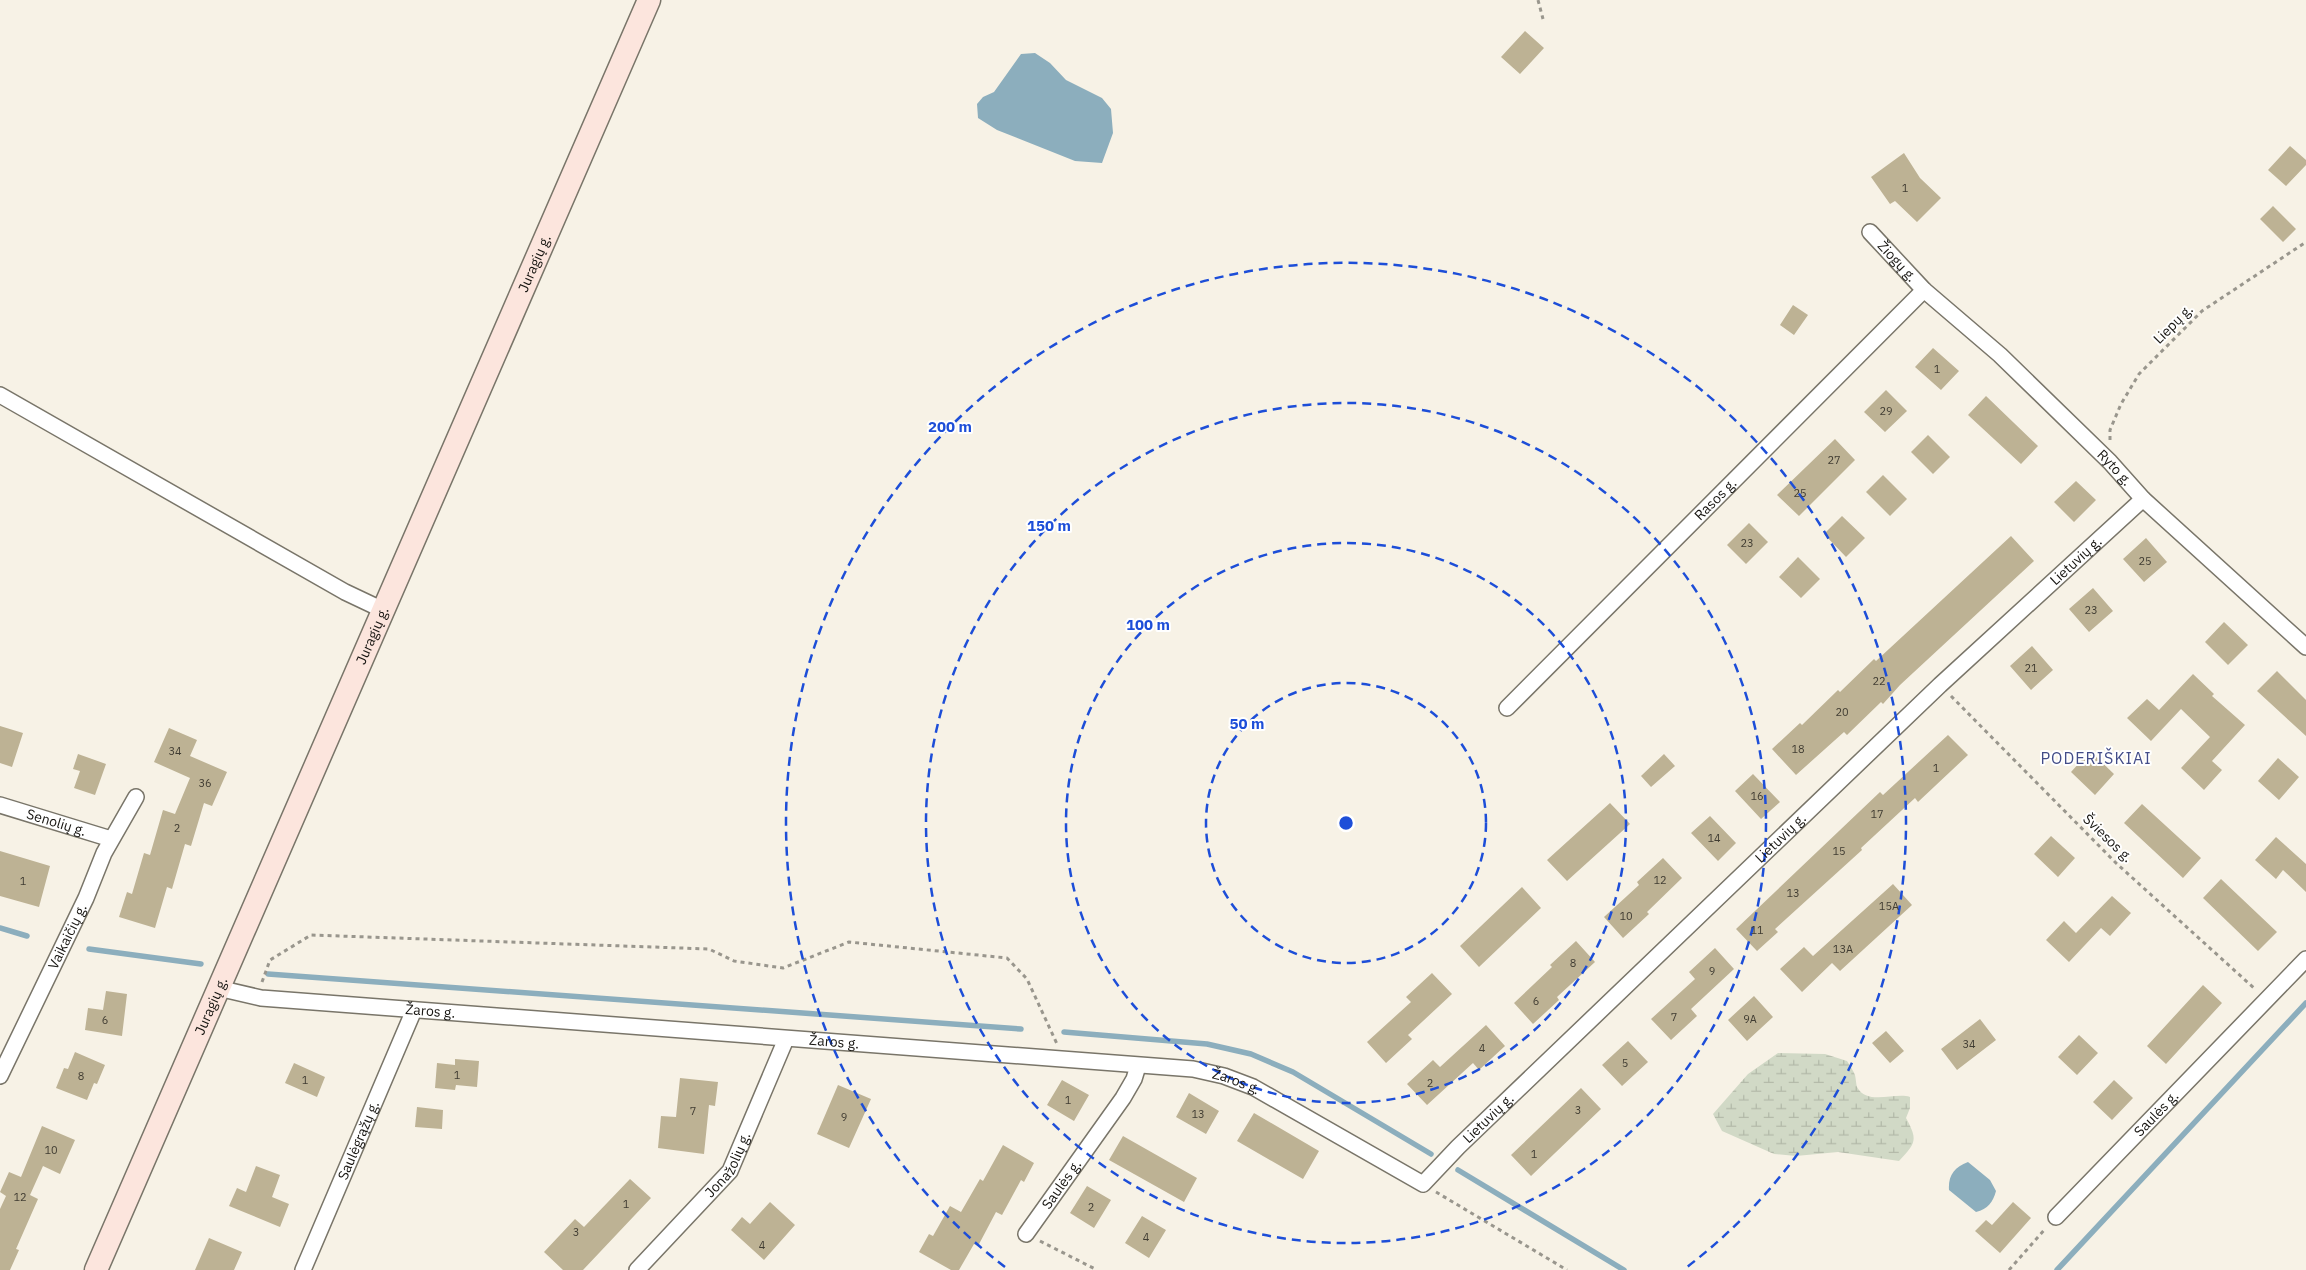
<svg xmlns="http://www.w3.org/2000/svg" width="2306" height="1270" font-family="'IBM Plex Sans',sans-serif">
	<defs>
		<pattern id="wetland-marsh" width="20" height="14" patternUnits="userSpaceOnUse" patternTransform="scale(1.25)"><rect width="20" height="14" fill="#d1d9c6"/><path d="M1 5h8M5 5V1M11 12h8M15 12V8" fill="none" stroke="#b3b9a9"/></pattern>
	</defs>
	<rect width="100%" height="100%" fill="#f7f2e6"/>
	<!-- wetland -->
	<path fill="url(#wetland-marsh)" d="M1778,1053l47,1 22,7c3,5 6,9 8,14 1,4 1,9 2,12 10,19 38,5 53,10v11l-4,10c12,22 10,25 -7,43l-61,-9 -42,4 -22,-2 -52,-23 -9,-17 35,-40z"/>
	<!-- water -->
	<path fill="#8caebd" d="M1035,53l15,10 16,17 36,18 9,11 2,24 -11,30 -27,-2 -78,-31 -19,-12 -1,-14 6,-7 11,-5 27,-38z
		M1968,1162l22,18 6,11c-3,11 -8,18 -20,21l-27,-22c-1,-14 5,-23 19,-28z"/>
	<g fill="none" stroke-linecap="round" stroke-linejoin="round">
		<!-- stream -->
		<path stroke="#8caebd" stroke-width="5.5" d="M0,928l27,8
			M89,949l112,15
			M268,974l753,55
			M1064,1032l143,12 44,10 42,18 138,82
			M1458,1170l166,100
			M2057,1270l249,-267"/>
	</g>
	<!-- building -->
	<path fill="#bdb294" d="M1525,31l19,17 -24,26 -19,-17z
		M2290,146l16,14v5l-20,21 -18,-16z
		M1904,153l16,25 21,20 -24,24 -22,-21 -5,3 -19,-27z
		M2273,206l23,23 -13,13 -23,-23z
		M1793,305l15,10 -14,20 -14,-10z
		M1933,348l26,23 -18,19 -26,-23z
		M1886,390l21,21 -22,21 -21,-20z
		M1986,396l52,50 -17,18 -53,-49z
		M1928,435l22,22 -17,17 -22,-22z
		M1835,439l20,21 -56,56 -22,-21z
		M1883,475l24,24 -17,17 -24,-24z
		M2076,481l20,19 -22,22 -20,-20z
		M1842,516l23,22 -19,19 -22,-23z
		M1749,523l19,19 -22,22 -19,-19z
		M2011,536l23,25 -134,124 -17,19 -2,-2 -34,33 -3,-3 -48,43 -24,-26 28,-26 2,2 36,-35 2,2 34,-33 2,2z
		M2146,538l21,24 -23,20 -21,-23z
		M1798,557l22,22 -19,19 -22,-21z
		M2093,588l20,23 -24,21 -20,-23z
		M2224,622l24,23 -20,20 -23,-23z
		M2032,646l21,24 -22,20 -21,-24z
		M2277,671l29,29v36l-49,-45z
		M2193,674l21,20 -2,2 33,29 -33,36 10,9 -18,20 -23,-22 29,-31 -29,-28 -30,32 -24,-23 20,-19 12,11z
		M0,726l23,7 -11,34 -12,-4z
		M169,728l28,12 -7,16 37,16 -15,34 -8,-3 -13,43 -6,-2 -13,45 -5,-2 -12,41 -36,-11 8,-25 5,2 12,-41 6,2 13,-45 12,4 15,-36 -36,-16z
		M1948,735l20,20 -50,47 -3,-4 -54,50 1,2 -87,79 3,3 -21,19 -21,-22 144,-137 3,3z
		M2090,751l24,23 -19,21 -24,-23z
		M78,754l28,10 -11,31 -21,-7 6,-17 -7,-2z
		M1664,754l11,12 -24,21 -10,-11z
		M2278,758l21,19 -20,23 -21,-19z
		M1753,774l27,28 -19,17 -26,-28z
		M1610,803l20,21 -63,57 -20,-21z
		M2142,804l59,54 -18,20 -59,-55z
		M1710,816l26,27 -18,18 -27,-28z
		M2051,836l24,22 -17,19 -24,-23z
		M2276,837l30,27v28l-23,-22 -7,9 -21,-19z
		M0,851l50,15 -11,41 -39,-11z
		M1663,858l19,20 -35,34 2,2 -26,24 -19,-21 35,-32 -2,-3z
		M2221,879l56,53 -19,19 -55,-53z
		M1893,884l19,21 -72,66 -8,-8 -30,29 -22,-23 24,-22 9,9z
		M1522,887l19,21 -62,59 -19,-21z
		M2112,896l19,17 -21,23 -9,-8 -32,34 -23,-22 18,-19 12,12z
		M1576,941l19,21 -38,35 2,3 -26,24 -19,-21 38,-36 -2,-2z
		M1715,948l19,21 -43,40 6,7 -26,24 -20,-21 44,-40 -6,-7z
		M1432,973l20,21 -44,41 4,4 -26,24 -19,-21 44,-40 -5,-5z
		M2203,985l19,18 -56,61 -19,-18z
		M106,991l21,3 -5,42 -37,-6 3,-22 15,2z
		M1754,996l19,21 -26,24 -19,-21z
		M1980,1019l16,21 -39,30 -16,-21z
		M1486,1025l19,21 -26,24 -6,-7 -46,42 -20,-21 26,-24 7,7z
		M1886,1031l18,20 -14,12 -18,-20z
		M2079,1035l19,18 -21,22 -19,-18z
		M1628,1041l20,21 -26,24 -20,-21z
		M75,1052l30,13 -8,19 -3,-1 -7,17 -31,-12 8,-20 4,1z
		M455,1059l24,2 -2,26 -21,-2 -1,5 -20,-2 2,-25 18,2z
		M294,1063l31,14 -8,20 -32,-14z
		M680,1078l38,4 -3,24 -6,-1 -5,49 -46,-6 3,-32 15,1z
		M1062,1080l27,15 -15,26 -27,-16z
		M2114,1080l19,18 -21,22 -19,-18z
		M838,1085l33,14 -22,49 -32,-14z
		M1581,1088l20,21 -70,67 -20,-21z
		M1189,1093l30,18 -13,23 -30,-17z
		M417,1107l26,3 -1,19 -27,-2z
		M1254,1113l65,38 -16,28 -66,-38z
		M42,1126l33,14 -15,34 -17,-8 -13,29 8,4 -22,50 3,1 -9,20h-10v-61l6,-13 -6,-4 9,-20 12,5z
		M1123,1136l74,42 -13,24 -75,-42z
		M1003,1145l31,18 -10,19 -3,-2 -19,35 -6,-3 -18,34 -4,-2 -15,26h-8l-32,-18 10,-18 4,2 17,-30 11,6 19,-33 3,2z
		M256,1166l24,9 -8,22 17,7 -9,23 -51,-21 8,-18 9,4z
		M630,1179l21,19 -68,72h-20l-19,-18 31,-33 9,8z
		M1087,1186l24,14 -17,28 -24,-15z
		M770,1202l25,23 -31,35 -33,-30 11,-13 8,7z
		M2013,1202l18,16 -31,35 -25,-22 11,-11 6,5z
		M1142,1216l24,14 -17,28 -24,-15z
		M209,1238l33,14 -8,18h-39z"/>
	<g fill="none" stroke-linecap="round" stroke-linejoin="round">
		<defs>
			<g id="street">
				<path id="s1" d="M1870,232l54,58 76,65 110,107 33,37 163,148"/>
				<path d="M0,395l345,197 38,18"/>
				<path id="s2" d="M1507,708l417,-418"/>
				<path id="s3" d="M0,805l111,34"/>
				<path id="s4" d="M218,988l43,10 932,71 31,7 29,11 170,97 35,-37 482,-462 203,-186"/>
				<path id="s5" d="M0,1076l86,-178 18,-45 32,-56"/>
				<path id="s6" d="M2056,1217l250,-258"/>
				<path id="s7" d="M1026,1234l97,-136 11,-19 4,-13"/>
				<path id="s8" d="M303,1270l111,-260"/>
				<path id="s9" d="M637,1270l93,-99 56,-132"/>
			</g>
			<g id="secondary">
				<path id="s10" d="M96,1270l553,-1270"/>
			</g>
		</defs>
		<!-- street casing -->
		<use href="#street" stroke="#797569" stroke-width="18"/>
		<!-- secondary casing -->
		<use href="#secondary" stroke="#797569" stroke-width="25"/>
		<!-- path -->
		<path stroke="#99968d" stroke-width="3" stroke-dasharray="4 4" stroke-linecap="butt" d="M1538,0l5,19
			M2110,440v-10l11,-26 18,-30 63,-63 104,-69
			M1951,696l165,167 139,126
			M262,982l8,-22 41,-25 398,14 25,12 49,7 66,-26 158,16 20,21 30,65
			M1436,1192l131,78
			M1040,1241l57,29
			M2009,1270l36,-41"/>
		<!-- street -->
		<use href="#street" stroke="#fff" stroke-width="15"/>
		<!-- secondary -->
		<use href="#secondary" stroke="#fce5dd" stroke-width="22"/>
	</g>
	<!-- distance rings -->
	<g fill="none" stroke="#1d4ed8" stroke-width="2.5" stroke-dasharray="9 6">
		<circle cx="1346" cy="823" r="140"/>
		<circle cx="1346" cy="823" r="280"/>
		<circle cx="1346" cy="823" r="420"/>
		<path d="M1005 1267A560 560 0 1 1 1687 1267"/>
	</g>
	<g text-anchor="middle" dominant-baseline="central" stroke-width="4" stroke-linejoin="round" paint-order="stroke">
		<!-- number labels -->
		<g font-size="11" fill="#403c32">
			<text x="1905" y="188">1</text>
			<text x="1937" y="369">1</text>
			<text x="1886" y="411">29</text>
			<text x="1834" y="460">27</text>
			<text x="1800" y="493">25</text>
			<text x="1747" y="543">23</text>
			<text x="2145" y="561">25</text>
			<text x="2091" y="610">23</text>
			<text x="2031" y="668">21</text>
			<text x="1879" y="681">22</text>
			<text x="1842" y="712">20</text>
			<text x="1798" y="749">18</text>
			<text x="175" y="751">34</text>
			<text x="1936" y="768">1</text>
			<text x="205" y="783">36</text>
			<text x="1757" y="796">16</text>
			<text x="1877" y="814">17</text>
			<text x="177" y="828">2</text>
			<text x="1714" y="838">14</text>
			<text x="1839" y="851">15</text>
			<text x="1660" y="880">12</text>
			<text x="23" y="881">1</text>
			<text x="1793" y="893">13</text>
			<text x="1889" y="906">15A</text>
			<text x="1626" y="916">10</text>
			<text x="1757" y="930">11</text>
			<text x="1843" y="949">13A</text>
			<text x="1573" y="963">8</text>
			<text x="1712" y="971">9</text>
			<text x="1536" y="1001">6</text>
			<text x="1674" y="1017">7</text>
			<text x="1750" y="1019">9A</text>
			<text x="105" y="1020">6</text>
			<text x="1969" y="1044">34</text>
			<text x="1482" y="1048">4</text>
			<text x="1625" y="1063">5</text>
			<text x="457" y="1075">1</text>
			<text x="81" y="1076">8</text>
			<text x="305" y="1080">1</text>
			<text x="1430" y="1083">2</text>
			<text x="1068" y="1100">1</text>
			<text x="1578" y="1110">3</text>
			<text x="693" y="1111">7</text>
			<text x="1198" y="1114">13</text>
			<text x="844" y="1117">9</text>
			<text x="51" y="1150">10</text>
			<text x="1534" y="1154">1</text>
			<text x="20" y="1197">12</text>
			<text x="626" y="1204">1</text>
			<text x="1091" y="1207">2</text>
			<text x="576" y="1232">3</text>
			<text x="1146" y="1237">4</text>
			<text x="762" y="1245">4</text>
		</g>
		<!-- street labels -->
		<g font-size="14" fill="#171511" stroke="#fff">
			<text stroke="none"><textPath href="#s1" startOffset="40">Žiogų g.</textPath></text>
			<text stroke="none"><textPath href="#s10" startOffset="1098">Juragių g.</textPath></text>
			<text transform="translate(2173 324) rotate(-45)">Liepų g.</text>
			<text stroke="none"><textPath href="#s1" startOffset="340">Ryto g.</textPath></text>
			<text stroke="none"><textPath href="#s2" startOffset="295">Rasos g.</textPath></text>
			<text stroke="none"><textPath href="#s4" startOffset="2140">Lietuvių g.</textPath></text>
			<text stroke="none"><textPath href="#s10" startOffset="692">Juragių g.</textPath></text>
			<text stroke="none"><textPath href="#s3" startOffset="59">Senolių g.</textPath></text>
			<text transform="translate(2108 838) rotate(44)">Šviesos g.</text>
			<text stroke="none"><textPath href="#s4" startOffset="1735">Lietuvių g.</textPath></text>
			<text stroke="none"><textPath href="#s5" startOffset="155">Vaikaičių g.</textPath></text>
			<text stroke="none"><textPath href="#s10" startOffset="288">Juragių g.</textPath></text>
			<text stroke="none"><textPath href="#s4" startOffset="214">Žaros g.</textPath></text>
			<text stroke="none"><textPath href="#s4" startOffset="619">Žaros g.</textPath></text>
			<text stroke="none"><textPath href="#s4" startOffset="1024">Žaros g.</textPath></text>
			<text stroke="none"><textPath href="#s6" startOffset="144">Saulės g.</textPath></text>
			<text stroke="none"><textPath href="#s4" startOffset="1330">Lietuvių g.</textPath></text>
			<text stroke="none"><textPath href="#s8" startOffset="141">Saulėgrąžų g.</textPath></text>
			<text stroke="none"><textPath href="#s9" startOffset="140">Jonažolių g.</textPath></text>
			<text stroke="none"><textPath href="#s7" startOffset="61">Saulės g.</textPath></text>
		</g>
		<!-- quarter labels -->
		<g font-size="16" letter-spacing="1" fill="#424c88" stroke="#fff">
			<text x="2096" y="758">PODERIŠKIAI</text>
		</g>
	</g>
	<circle cx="1346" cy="823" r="8" fill="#1d4ed8" stroke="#fff" stroke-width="2.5"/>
	<g font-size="15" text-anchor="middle" font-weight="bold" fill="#1d4ed8" stroke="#fff" stroke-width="4" stroke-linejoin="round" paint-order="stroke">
		<text x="950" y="432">200 m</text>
		<text x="1049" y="531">150 m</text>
		<text x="1148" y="630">100 m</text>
		<text x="1247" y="729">50 m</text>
	</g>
</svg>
